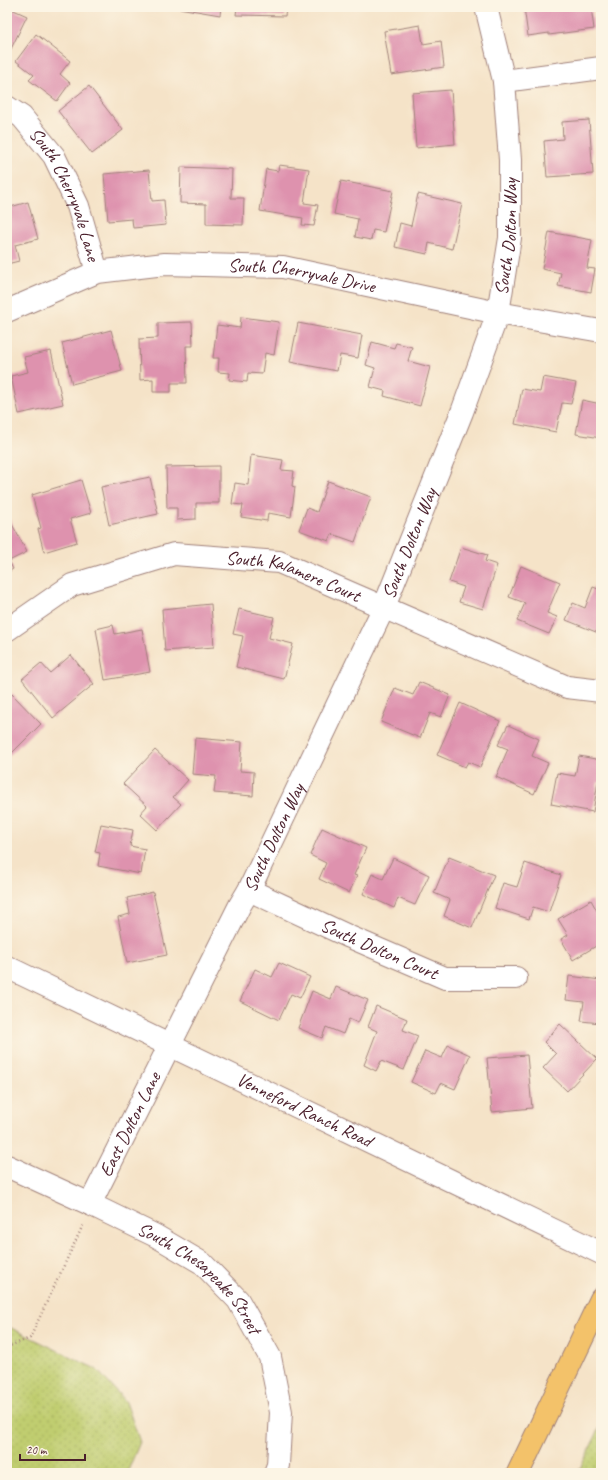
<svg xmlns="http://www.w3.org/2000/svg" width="608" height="1480" font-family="Caveat,sans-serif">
	<defs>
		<pattern id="grass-dots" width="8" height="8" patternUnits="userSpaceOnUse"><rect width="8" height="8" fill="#c0cd6f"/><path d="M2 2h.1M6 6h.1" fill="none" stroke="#a6b060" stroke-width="1.8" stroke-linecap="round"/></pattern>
	</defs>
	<rect width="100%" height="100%" fill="#fcf5e5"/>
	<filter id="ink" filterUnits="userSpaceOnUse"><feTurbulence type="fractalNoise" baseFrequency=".025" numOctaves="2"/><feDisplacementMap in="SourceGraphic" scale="8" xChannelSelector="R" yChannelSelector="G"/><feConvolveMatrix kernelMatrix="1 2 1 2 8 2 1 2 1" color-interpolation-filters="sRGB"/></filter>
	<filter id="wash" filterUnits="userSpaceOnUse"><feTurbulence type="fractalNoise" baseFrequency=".012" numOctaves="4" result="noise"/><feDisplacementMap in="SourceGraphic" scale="16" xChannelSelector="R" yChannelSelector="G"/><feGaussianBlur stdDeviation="0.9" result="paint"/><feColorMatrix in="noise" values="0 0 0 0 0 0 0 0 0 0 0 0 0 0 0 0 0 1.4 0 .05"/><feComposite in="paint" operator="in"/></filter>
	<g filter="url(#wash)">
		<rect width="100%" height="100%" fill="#f5e3c8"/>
		<!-- grass -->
		<path fill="url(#grass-dots)" stroke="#85764d" d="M7,1326l89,43 30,33 14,40 -13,31h-120z
			M601,1425v48h-23z"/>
		<g id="blocks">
			<!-- building -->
			<path fill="#de92ae" d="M7,7l20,9 -20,41z
				M173,7h48l-1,8z
				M237,7h49l-1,9 -49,-1z
				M524,7h67l3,22 -45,6v-2l-21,3z
				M420,25l3,19 18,-3 3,26 -53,8 -7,-44z
				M36,34l34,27 -10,13 10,9 -13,18 -28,-21 5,-5 -18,-14z
				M89,86l34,44 -31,24 -34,-43z
				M451,90l4,54 -39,4 -4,-55z
				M589,120l4,54 -46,3 -3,-36 19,-2 -1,-17z
				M279,165l30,4 -5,34 14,2 -4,21 -12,-1 1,-7 -43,-7 6,-42 12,2z
				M181,167l51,2 -1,29h13l-1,27 -37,-1v-20l-26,-1z
				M149,170l3,31 12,-1 2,25 -33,3 -1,-9 -24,2 -4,-47z
				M341,181l52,10 -9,41 -11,-2 -2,10 -16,-3 3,-18 -24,-5z
				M418,194l44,10 -10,45 -23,-6 -2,11 -32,-7 5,-24 11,3z
				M28,202l10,37 -23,6 4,16 -12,3v-56z
				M549,232l43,8 -5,28 8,1 -4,23 -33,-6 3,-13 -19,-4z
				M241,317l38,5 -5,33 -9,-2 -3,21 -14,-1 -1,9 -18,-2 1,-7 -12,-1 1,-14h-6l4,-33 23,3z
				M192,322l1,24h-7l1,37h-16v9h-18v-13l-13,1 -1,-41 19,-1v-15z
				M298,323l64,12 -4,23 -18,-3 -3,16 -47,-9z
				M111,330l11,41 -50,13 -10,-41z
				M372,342l22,6 2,-5 16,4 -4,14 22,6 -10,39 -36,-10 1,-5 -15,-4 5,-19 -9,-3z
				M51,351l12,53 -44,10 -8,-38 17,-4 -4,-15z
				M543,377l33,6 -5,21 -9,-1 -6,29 -41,-8 7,-35 18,3z
				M582,400l19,4v34l-25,-4z
				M251,455l32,5 -2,10 13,1 -2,15 3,1 -4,30 -23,-4 -1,8 -26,-4 2,-12 -11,-1 3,-21 13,2z
				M219,466v37h-23v16l-19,1v-12h-10l-1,-41z
				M150,477l8,37 -49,11 -8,-38z
				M81,480l10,33 -21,6 7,23 -33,10 -6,-23 3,-1 -9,-33z
				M328,481l43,16 -16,45 -23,-8 -3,7 -30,-11 8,-22 10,4z
				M7,515l20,37 -18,9 4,8 -6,4z
				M461,547l26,8 -2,6 12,4 -14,44 -24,-7 5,-15 -15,-5z
				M521,566l39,16 -13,31 10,4 -8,17 -32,-13 8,-18 -16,-6z
				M593,587l8,3v44l-35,-14 7,-17 12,5z
				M211,604l3,43 -49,4 -3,-42z
				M239,609l35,8 -5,21 24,6 -9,35 -48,-12 7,-31 -10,-2z
				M113,625l2,9 27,-5 8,43 -45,8 -9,-51z
				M71,655l23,29 -41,34 -31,-39 19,-16 9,10z
				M419,682l31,13 -9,22 -11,-4 -10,25 -39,-16 14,-34 18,7z
				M12,694l29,30 -34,34v-59z
				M460,703l40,18 -20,46 -12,-5 -3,5 -28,-12z
				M508,725l31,14 -7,17 16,7 -14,31 -38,-17 12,-28 -10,-4z
				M195,738l47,4 -2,29 14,1 -1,24 -39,-3 2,-17 -24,-2z
				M155,750l33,30 -15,17 8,7 -24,26 -17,-16 7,-8 -24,-22z
				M579,756l22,4v23l-3,-1 -5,30 -42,-8 6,-31 18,3z
				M101,824l32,6 -3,16 15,3 -4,25 -43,-8 2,-13 -5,-1z
				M322,828l44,20 -12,27 3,1 -8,17 -30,-14 7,-16 -16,-8z
				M449,857l45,18 -22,53 -28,-12 6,-16 -16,-7z
				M393,858l36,17 -14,30 -17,-7 -4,10 -31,-14 9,-20 11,5z
				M525,863l36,12 -12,37 -16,-5 -4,12 -34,-11 8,-25 14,4z
				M153,892l14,63 -40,8 -9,-46 12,-3 -3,-16z
				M591,900l10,18v25l-28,17 -12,-21 7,-4 -10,-16z
				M279,963l31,14 -10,21 -9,-4 -12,26 -39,-19 15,-32 17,8z
				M569,976l32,4v43l-20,-2 3,-19 -18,-2z
				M336,987l32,13 -10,23 -9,-4 -6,15 -17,-7 -4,11 -24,-10 14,-37 19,8z
				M376,1006l31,13 -4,11 15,6 -14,34 -23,-9 -5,10 -12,-6 13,-34 -9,-4z
				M560,1024l37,35 -30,32 -24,-23 13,-14 -12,-12z
				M448,1045l22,10 -15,34 -14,-6 -5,10 -25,-11 14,-31 17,7z
				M527,1055l5,53 -40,4 -5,-54z"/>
		</g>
	</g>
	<g filter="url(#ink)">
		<use href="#blocks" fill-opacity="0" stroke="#a0817a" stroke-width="1"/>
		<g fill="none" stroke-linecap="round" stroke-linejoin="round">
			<defs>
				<g id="minor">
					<path d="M504,81l97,-13"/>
					<path id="s1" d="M7,107l15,10 32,39 24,50 19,66"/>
					<path id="s2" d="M7,311l90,-39 68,-8 118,3 215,46 103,18"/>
					<path id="s3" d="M7,630l65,-45 102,-31 105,8 288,125 34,4"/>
					<path id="s4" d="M249,890l101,47 95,41h71"/>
					<path id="s5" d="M7,967l594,286"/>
					<path id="s6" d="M7,1166l83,38 66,32 46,27 36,37 32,57 11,55 -3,53 -3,8"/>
					<path id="s7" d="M90,1204l150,-299 9,-15 135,-283 78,-195 36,-99 12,-75v-78l-6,-79 -18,-74"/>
				</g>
				<path id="major" d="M518,1473l83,-174"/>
			</defs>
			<!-- minor casing -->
			<use href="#minor" stroke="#a0817a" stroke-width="24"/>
			<!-- major casing -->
			<use href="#major" stroke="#a0817a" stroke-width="24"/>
			<!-- path -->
			<path stroke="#a0817a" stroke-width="2.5" stroke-dasharray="1 3" stroke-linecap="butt" d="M7,1347l23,-9 53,-113"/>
			<!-- minor -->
			<use href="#minor" stroke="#fff" stroke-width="22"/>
			<!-- major -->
			<use href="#major" stroke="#f3c26a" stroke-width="22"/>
		</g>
	</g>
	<g text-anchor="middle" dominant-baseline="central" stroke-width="3" stroke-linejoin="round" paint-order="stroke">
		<!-- street labels -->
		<g font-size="19" fill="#4a1f2b" stroke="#fcf5e5">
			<text stroke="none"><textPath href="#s1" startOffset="108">South Cherryvale Lane</textPath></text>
			<text stroke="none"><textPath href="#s7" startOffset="1058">South Dolton Way</textPath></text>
			<text stroke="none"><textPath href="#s2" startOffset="304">South Cherryvale Drive</textPath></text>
			<text stroke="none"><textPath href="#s7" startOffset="734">South Dolton Way</textPath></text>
			<text stroke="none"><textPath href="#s3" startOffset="308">South Kalamere Court</textPath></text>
			<text stroke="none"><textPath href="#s7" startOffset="410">South Dolton Way</textPath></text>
			<text stroke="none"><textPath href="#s4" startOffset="143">South Dolton Court</textPath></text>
			<text stroke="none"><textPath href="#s5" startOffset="330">Venneford Ranch Road</textPath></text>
			<text stroke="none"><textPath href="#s7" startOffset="89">East Dolton Lane</textPath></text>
			<text stroke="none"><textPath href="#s6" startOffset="226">South Chesapeake Street</textPath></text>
		</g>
	</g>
	<!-- margin -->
	<rect width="608" height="1480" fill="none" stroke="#fcf5e5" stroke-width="24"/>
	<!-- scale -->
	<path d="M20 1454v6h65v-6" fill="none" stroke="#4a1f2b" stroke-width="2"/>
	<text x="26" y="1454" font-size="12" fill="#4a1f2b" stroke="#fcf5e5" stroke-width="3" paint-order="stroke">20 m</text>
</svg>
